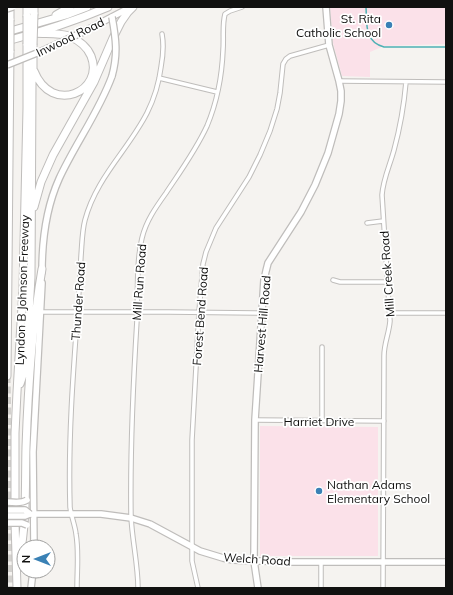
<svg xmlns="http://www.w3.org/2000/svg" width="453" height="595" font-family="Mulish,sans-serif">
	<rect width="100%" height="100%" fill="#f5f3f0"/>
	<!-- education -->
	<path fill="#fbe1e9" d="M330,7h116v37l-62,2 -14,6v25l-28,-1 -9,-33z
		M260,426l118,1v129h-118z"/>
	<g fill="none" stroke-linecap="round" stroke-linejoin="round">
		<!-- stream -->
		<path stroke="#4eb1b4" stroke-width="1.5" d="M366,7c1,17 -2,35 18,40h62"/>
		<!-- highway-tunnel -->
		<path stroke="#d3d1ce" stroke-width="7" stroke-dasharray="7 3.5" stroke-linecap="butt" d="M7,376l4,212"/>
		<defs>
			<path id="street" d="M159,78l58,14
				M339,81l107,1
				M367,223l16,-2
				M333,280l7,2h48
				M41,312h128l93,1
				M390,313h56
				M255,420l129,1
				M322,421v-74
				M321,562v26
				M77,588c0,-18 2,-37 -1,-54 -1,-9 -5,-18 -6,-27 -2,-67 3,-133 8,-200 1,-17 2,-34 3,-51 1,-12 1,-25 4,-36 11,-42 43,-70 62,-107 7,-14 12,-30 14,-46 2,-11 3,-22 1,-33
				M138,588c0,-24 -6,-48 -7,-72 -1,-66 2,-131 6,-196 1,-26 -1,-57 5,-82 4,-17 14,-31 24,-45 14,-21 30,-43 41,-67 10,-24 15,-50 16,-76 1,-12 -1,-25 2,-36l5,-3 12,-4
				M198,588l-6,-27v-121l7,-128 4,-48 3,-12 10,-24 33,-51 11,-22 10,-24 7,-22 3,-16 3,-29 3,-5 4,-3 39,-11
				M383,588l1,-232c0,-13 5,-22 6,-35l-8,-126c1,-16 8,-30 12,-45 6,-22 10,-45 12,-68"/>
			<path id="secondary" d="M83,32l48,-25
				M42,272c0,-31 4,-64 17,-93 16,-35 40,-67 53,-103
				M32,514h69l30,4 19,6 50,27 23,7 10,2 58,2h155
				M34,547l-1,-95 9,-169
				M31,588l2,-17
				M258,588l-4,-27 1,-141 9,-140 2,-9 2,-8 33,-51 14,-27 13,-32 11,-39 2,-13v-10l-2,-10 -10,-36 -3,-38"/>
			<path id="highway" d="M27,7v9
				M34,14v-7
				M56,15l14,-8
				M10,20v-13
				M7,32l59,-17 21,-8
				M7,41c34,-9 68,-20 101,-34
				M34,71c18,45 71,20 57,-15 -4,-10 -13,-16 -22,-20 -11,-3 -23,-2 -34,-3
				M34,207l7,-25 12,-27 41,-73 19,-44 8,-16 7,-10 5,-5
				M7,376l3,-325
				M20,384l4,-12 5,-59 2,-36 1,-195 1,-13v-24
				M19,560c8,-37 6,-75 7,-113 2,-59 6,-120 16,-178
				M17,588l-2,-66v-89l2,-41 6,-104 4,-180v-64"/>
		</defs>
		<!-- street casing -->
		<use href="#street" stroke="#bfbdbb" stroke-width="5.5"/>
		<!-- secondary casing -->
		<use href="#secondary" stroke="#bfbdbb" stroke-width="8"/>
		<!-- highway casing -->
		<use href="#highway" stroke="#bfbdbb" stroke-width="9"/>
		<!-- street -->
		<use href="#street" stroke="#fff" stroke-width="3.5"/>
		<!-- secondary -->
		<use href="#secondary" stroke="#fff" stroke-width="5.5"/>
		<!-- highway -->
		<use href="#highway" stroke="#fff" stroke-width="7"/>
		<defs>
			<path id="secondary-bridge" d="M7,9l6,-2
				M112,17c4,22 6,37 0,59
				M7,65l35,-14 41,-19
				M7,502c7,0 14,2 20,-2
				M7,510h18l5,4
				M7,516h18l5,-2
				M7,523h15l5,2"/>
			<path id="highway-bridge" d="M27,16v28
				M33,45l1,-31
				M10,51v-31"/>
		</defs>
		<!-- secondary-bridge casing -->
		<use href="#secondary-bridge" stroke="#bfbdbb" stroke-width="8" stroke-linecap="butt"/>
		<!-- highway-bridge casing -->
		<use href="#highway-bridge" stroke="#bfbdbb" stroke-width="9" stroke-linecap="butt"/>
		<!-- secondary-bridge -->
		<use href="#secondary-bridge" stroke="#fff" stroke-width="5.5"/>
		<!-- highway-bridge -->
		<use href="#highway-bridge" stroke="#fff" stroke-width="7"/>
	</g>
	<!-- markers -->
	<g fill="#3a81b5" stroke="#fff" stroke-width="1.5">
		<circle cx="389" cy="25" r="4"/>
		<circle cx="319" cy="491" r="4"/>
	</g>
	<g text-anchor="middle" dominant-baseline="central" stroke-width="3.5" stroke-linejoin="round" paint-order="stroke">
		<!-- poi labels -->
		<g font-size="12" fill="#111110" stroke="#fff" text-anchor="end">
			<text x="381" y="18">St. Rita<tspan x="381" dy="14">Catholic School</tspan></text>
			<text x="327" y="484" text-anchor="start">Nathan Adams<tspan x="327" dy="14">Elementary School</tspan></text>
		</g>
		<!-- street labels -->
		<g font-size="12" fill="#111110" stroke="#fff">
			<text transform="translate(70 37) rotate(-26)">Inwood Road</text>
			<text transform="translate(387 274) rotate(-94)">Mill Creek Road</text>
			<text transform="translate(139 282) rotate(-86)">Mill Run Road</text>
			<text transform="translate(22 290) rotate(-88)">Lyndon B Johnson Freeway</text>
			<text transform="translate(78 301) rotate(-86)">Thunder Road</text>
			<text transform="translate(200 316) rotate(-86)">Forest Bend Road</text>
			<text transform="translate(262 324) rotate(-85)">Harvest Hill Road</text>
			<text x="319" y="421">Harriet Drive</text>
			<text transform="translate(257 559) rotate(4)">Welch Road</text>
		</g>
	</g>
	<!-- border -->
	<rect width="453" height="595" fill="none" stroke="#111110" stroke-width="16"/>
	<!-- north arrow -->
	<g transform="translate(36 559) rotate(270)"><circle r="19" fill="#ffffff" stroke="#a0a09f"/>
	<path d="M0-3L7 15L0 10L-7 15Z" fill="#3a81b5"/>
	<text y="-6" font-size="11" font-weight="bold" text-anchor="middle" fill="#111110">N</text>
	</g>
</svg>
